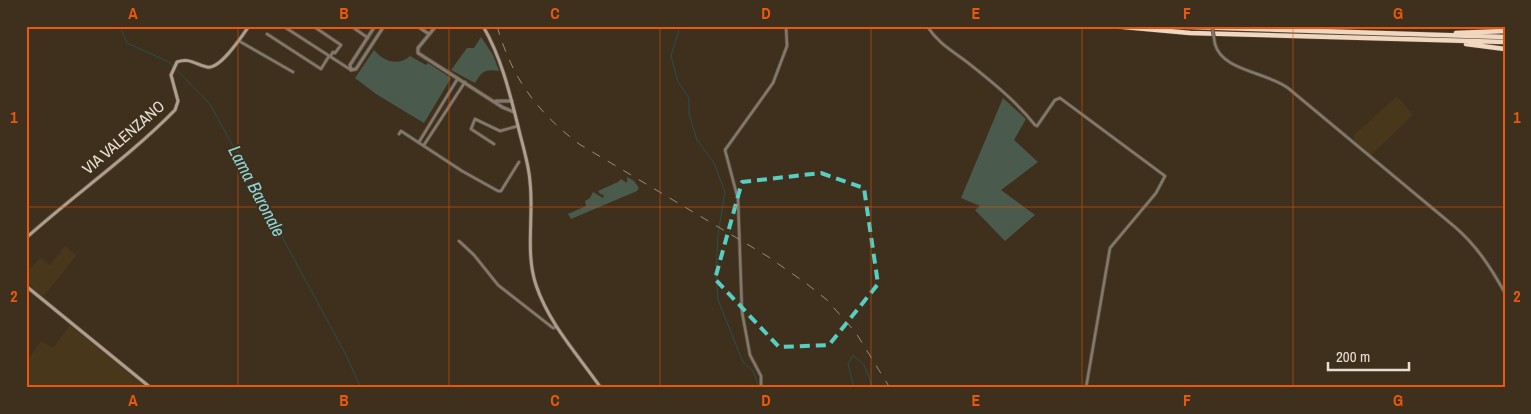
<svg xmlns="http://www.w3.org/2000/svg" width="1531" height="414" font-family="'Archivo Narrow',sans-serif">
	<rect width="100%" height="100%" fill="#3e301c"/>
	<!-- built -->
	<path fill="#49371c" d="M1397,96l16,19 -42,40 -17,-15v-5z
		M65,246l12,9 -34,42 -17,-16v-8l14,-15 10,7z
		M70,325l36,29 41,34h-121l3,-6 -3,-2v-17l15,-22 12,7z"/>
	<!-- green -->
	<path fill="#4a5b4e" d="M481,37l12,18 6,16c-14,-2 -17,0 -24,12l-24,-13 16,-22h7z
		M374,50c9,11 24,17 36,6l16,9 2,-2 23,15 -27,45 -48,-29 -21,-16z
		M1003,98l23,21 -12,21 24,22 -37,28 34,25 -30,26 -30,-31 5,-4 -19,-8z
		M627,177l7,4 5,7 -2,3 -66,28 -3,-5 18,-8 -1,-5 5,-3 3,-6 10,6 1,-3 -4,-1 -2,-3 20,-9 3,-3 6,4z"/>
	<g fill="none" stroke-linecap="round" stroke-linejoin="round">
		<!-- stream -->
		<path stroke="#294e50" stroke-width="1" d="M120,26l7,17 42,19 41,42 135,249 16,35
			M680,26l-9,30 7,26 11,16v16l8,26 17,23 11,29 -7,42 -2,38 2,28 25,62 10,9 6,16
			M854,388l-6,-24 5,-9 11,10 8,20 -1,3"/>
		<defs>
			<path id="minor" d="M283,26l68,44
				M313,26l28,19 -6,8 -2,-1 -3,5
				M351,26l17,12
				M927,26c11,17 24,24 40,36 24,19 49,39 68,63l2,1 18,-26 5,-2 105,78 -9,17 -46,55 -24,140
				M1500,26l1,1
				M267,34l54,35 8,-13
				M239,41l54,31
				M1215,44c7,27 52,28 73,44l167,139c22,19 36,41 50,66
				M399,134l2,-3 61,40 36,20h3l18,-29
				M419,142l39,-64
				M494,144l-23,-15 4,-10 25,12 18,-5
				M424,145l41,-63
				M459,241l15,14 24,30 55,43 3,-1
				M761,388v-12l-11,-21 -8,-43 -4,-113 -13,-49 48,-67 14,-37 -1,-20"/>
			<path id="tertiary" d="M375,26l-25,39 1,5 5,-1 28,-43
				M417,26l12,8
				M436,26l-18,22v5l84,54 12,5
				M496,101h16"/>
			<path id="secondary" d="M483,26c19,33 27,68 36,104 4,17 10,35 11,52 4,34 -5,70 6,103 13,39 42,70 65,103
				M26,238c49,-44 103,-81 149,-128l3,-9 -7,-26 6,-13c12,-5 19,3 30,5 13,3 35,-31 42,-41
				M26,286l125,102"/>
			<path id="motorway" d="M1113,26l77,7 315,9
				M1162,26l343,11
				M1456,33l49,-2
				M1466,44l39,5"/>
		</defs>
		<!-- minor casing -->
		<use href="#minor" stroke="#594c39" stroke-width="4"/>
		<!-- tertiary casing -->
		<use href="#tertiary" stroke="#594c39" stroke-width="4.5"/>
		<!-- secondary casing -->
		<use href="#secondary" stroke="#594c39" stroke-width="4.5"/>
		<!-- motorway casing -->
		<use href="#motorway" stroke="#594c39" stroke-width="5.5"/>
		<!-- minor -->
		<use href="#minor" stroke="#82786e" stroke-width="2.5"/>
		<!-- tertiary -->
		<use href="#tertiary" stroke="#82786e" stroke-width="3"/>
		<!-- secondary -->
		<use href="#secondary" stroke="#af9e8f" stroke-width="3"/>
		<!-- motorway -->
		<use href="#motorway" stroke="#f1d7c0" stroke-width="4.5"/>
		<!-- rail -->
		<path stroke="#978c7c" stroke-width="1" stroke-dasharray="9 9" stroke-linecap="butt" d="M497,26c15,52 39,85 82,118l188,112 40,28 20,16 29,33 34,55"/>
		<defs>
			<path id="minor-bridge" d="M1212,26l3,18"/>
		</defs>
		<!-- minor-bridge casing -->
		<use href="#minor-bridge" stroke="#594c39" stroke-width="4" stroke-linecap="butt"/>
		<!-- minor-bridge -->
		<use href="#minor-bridge" stroke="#82786e" stroke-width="2.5"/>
	</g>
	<!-- marked area -->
	<path fill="none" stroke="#57cec1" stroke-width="4" stroke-dasharray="10 6" stroke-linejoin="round" d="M821,173l43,15 14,96 -49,61 -50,2 -64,-68 27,-97z"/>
	<!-- grid -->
	<path fill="none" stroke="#e8590c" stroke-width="1" stroke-opacity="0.55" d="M238,26v362M449,26v362M660,26v362M871,26v362M1082,26v362M1293,26v362M26,207h1479"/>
	<g text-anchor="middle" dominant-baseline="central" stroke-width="4.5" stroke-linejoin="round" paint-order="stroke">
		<!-- street labels -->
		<g font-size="16" fill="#e8dfd3" stroke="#3e301c">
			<text transform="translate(123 137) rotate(-41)">VIA VALENZANO</text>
		</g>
		<!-- water labels -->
		<g font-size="18" font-style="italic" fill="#8dd5da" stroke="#3e301c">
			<text transform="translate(257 191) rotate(62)">Lama Baronale</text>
		</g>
	</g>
	<!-- border -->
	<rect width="1531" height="414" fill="none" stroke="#3e301c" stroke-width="55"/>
	<!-- scale -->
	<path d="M1328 362v8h81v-8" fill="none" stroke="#e8dfd3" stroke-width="2.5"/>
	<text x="1336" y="362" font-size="15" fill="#e8dfd3" stroke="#3e301c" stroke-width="4" paint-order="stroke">200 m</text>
	<rect x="28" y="28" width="1476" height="358" fill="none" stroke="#e8590c" stroke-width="2"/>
	<g font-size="16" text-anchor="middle" font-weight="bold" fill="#e8590c">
		<text x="133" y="19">A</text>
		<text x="344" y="19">B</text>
		<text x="555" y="19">C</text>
		<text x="766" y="19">D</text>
		<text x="976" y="19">E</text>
		<text x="1187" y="19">F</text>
		<text x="1398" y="19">G</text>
		<text x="14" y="123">1</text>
		<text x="1517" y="123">1</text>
		<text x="14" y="302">2</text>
		<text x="1517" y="302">2</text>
		<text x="133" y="406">A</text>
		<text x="344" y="406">B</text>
		<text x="555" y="406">C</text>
		<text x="766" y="406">D</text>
		<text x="976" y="406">E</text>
		<text x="1187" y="406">F</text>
		<text x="1398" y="406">G</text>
	</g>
</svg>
